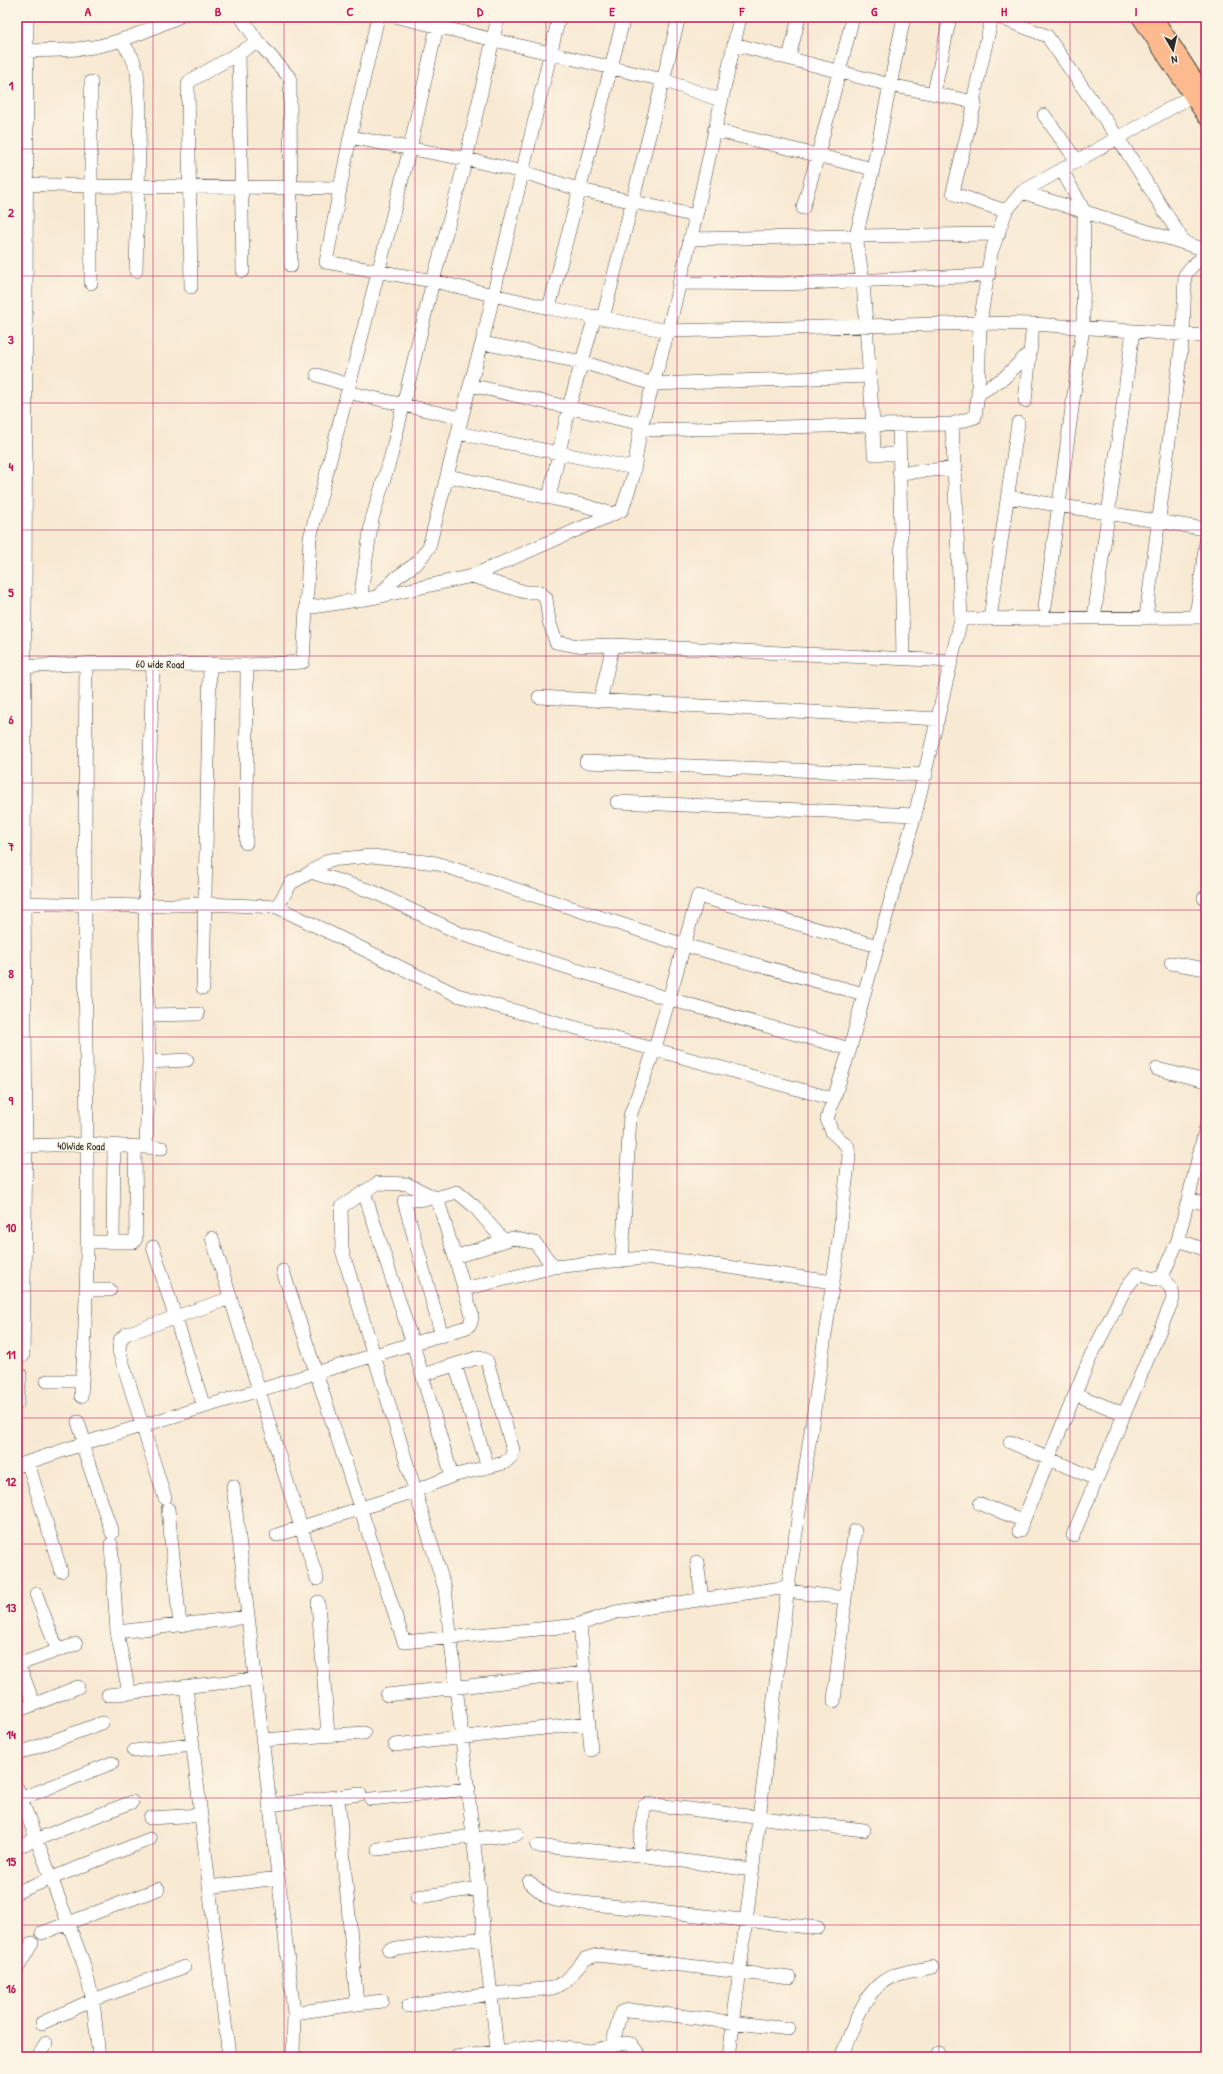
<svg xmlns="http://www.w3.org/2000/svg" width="1223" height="2074" font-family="'Patrick Hand',sans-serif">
	<rect width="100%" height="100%" fill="#fcf5e5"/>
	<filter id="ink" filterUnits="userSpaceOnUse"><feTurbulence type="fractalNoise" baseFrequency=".025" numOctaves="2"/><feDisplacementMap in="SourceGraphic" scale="8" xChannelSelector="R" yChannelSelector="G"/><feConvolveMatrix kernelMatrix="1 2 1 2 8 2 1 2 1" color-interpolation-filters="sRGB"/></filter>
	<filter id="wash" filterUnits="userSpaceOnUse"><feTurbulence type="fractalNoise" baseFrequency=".012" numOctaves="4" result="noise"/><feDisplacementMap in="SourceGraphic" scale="16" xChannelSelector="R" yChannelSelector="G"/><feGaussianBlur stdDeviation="0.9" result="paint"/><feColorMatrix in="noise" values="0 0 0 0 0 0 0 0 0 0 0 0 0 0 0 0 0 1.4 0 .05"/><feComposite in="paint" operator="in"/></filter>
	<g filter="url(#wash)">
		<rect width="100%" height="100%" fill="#f8e9d3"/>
	</g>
	<g filter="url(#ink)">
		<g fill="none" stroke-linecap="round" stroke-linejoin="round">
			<defs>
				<path id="minor" d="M241,17l17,25 32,36 1,188
					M378,17l-28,120 -24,125 107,19 116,27 119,23 312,-8 53,1 173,12
					M398,17l265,63 57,20
					M999,17l48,19 71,102 66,104
					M121,40l11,17 5,14 3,38 -4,162
					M734,44l156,41 14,-68
					M27,51c25,-1 52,0 76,-6 26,-6 50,-17 75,-28
					M239,53l4,218
					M789,58l10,-41
					M91,82v201
					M934,93l16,-76
					M973,101l19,-84
					M1044,115l33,46
					M714,130l159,39
					M350,137l116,22 57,13 58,18 115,26
					M17,184l74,2 249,2
					M1022,192l184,58
					M803,208l15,-53 35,-138
					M999,234l-143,2 17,-67 17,-84 85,17 -22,90 4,3 49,16
					M689,239l167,-3 7,45 10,144 79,-1 9,195 -46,196 -51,179 -14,55 -23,70 5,13 16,15 1,10 -11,90 -50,340 -59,470
					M679,283l104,1 206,-9
					M191,287l-3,-202 2,-4 68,-39
					M549,308l75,-291
					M603,318l76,-301
					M482,343l100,19 71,22 216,-8
					M317,375l32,10
					M470,385l172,39
					M347,392l114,26
					M978,394l26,-16 26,-26
					M1025,401l8,-77
					M952,424l23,-7 3,-23 2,-71 11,-70 15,-42 16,-19 170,-96
					M899,425l4,234
					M640,430l233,-5 1,29h25
					M458,433l176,35
					M899,473l57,-5
					M448,476l135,29 30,9 9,-4 11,-33 7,-47 28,-99 28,-115 44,-199
					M1008,497l198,32
					M549,498l20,-91 26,-91
					M472,576l53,16h15l6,6 3,23 7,21 22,4 35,-1 339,16
					M377,597l20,-20 20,-14 12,-16 41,-162 12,-42 77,-326
					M360,600l12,-81 19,-63 42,-175 33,-122 32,-142
					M1045,607l38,-280 1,-116 -22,-41
					M306,608l71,-11 95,-21 141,-62
					M1146,617l37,-283 2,-59 7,-9 14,-11
					M1196,617l10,-76
					M1094,618l39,-287
					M961,619l245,-2
					M990,619l28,-196
					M18,667l81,-4 148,2 56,-3 7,-124 100,-390 29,-131
					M539,697l399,22
					M600,701l13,-56
					M586,762l340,13
					M617,802l298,13
					M246,843l1,-178
					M311,872l18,-12 43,-4 64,7 248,82 180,49
					M1204,898l2,1
					M17,903l128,3 60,-2 72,3 14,-24 20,-11 63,20 87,42 208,65 181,50
					M277,907l180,88 377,104
					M1171,963l35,6
					M203,988l7,-323
					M148,1015l50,-1
					M149,1062l38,-2
					M1157,1069l49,12
					M17,1146l70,-2 75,4
					M146,1147l3,-85 -4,-156 8,-242
					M364,1192l49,152 39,132
					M436,1198l-32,3 38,135
					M1188,1199l18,5
					M212,1238l105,341
					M1178,1240l28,10
					M88,1242h46l2,-4 -1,-90
					M113,1242l1,-96
					M153,1247l51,160
					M455,1257l58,-19 22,5 19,24 88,-9 44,3 147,21
					M622,1261l8,-145 25,-68 43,-152 180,50
					M283,1271l121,371 166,-16 10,-2 36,-12 172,-25
					M1162,1277l16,-37 28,-113
					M464,1289l90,-22
					M86,1290h24
					M23,1356l3,-210 -2,-243 3,-886
					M455,1365l33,102
					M47,1381h35
					M1075,1394l49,20
					M81,1396c9,-117 6,-235 5,-353 -2,-127 -1,-253 0,-379
					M17,1404l3,-30
					M78,1422l7,21
					M1010,1442l86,37
					M82,1444l30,89
					M28,1463l33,108
					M17,1466l68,-23 382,-116 4,-4 1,-8 -35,-118
					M233,1486l61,527 -1,44
					M165,1498l-46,-147 1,-11 6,-6 105,-36
					M980,1504l42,16
					M168,1509l12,116
					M1019,1531l70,-171 35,-69 13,-17 17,5 8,-2
					M277,1535l138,-44 37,-15 52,-13 7,-6 2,-7 -26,-89 -7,-4 -58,18
					M1073,1535l100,-236 -1,-9 -10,-13
					M111,1544l6,88 12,61
					M697,1562l5,37
					M787,1591l58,7
					M36,1594l21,55
					M318,1602l10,133
					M580,1624l11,126
					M117,1632l131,-15
					M17,1660l17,44
					M17,1665l59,-21
					M186,1687l43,370
					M108,1695l147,-16
					M387,1695l197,-22
					M834,1701l11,-103 10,-67
					M17,1711l61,-24
					M262,1740l102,-7
					M395,1745l194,-22
					M134,1751l58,-7
					M17,1754l85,-31
					M17,1788l66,174 10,38 6,57
					M371,1799l98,-10
					M17,1800l95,-37
					M269,1805l91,-11
					M150,1818l51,-3
					M474,1839l43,-5
					M537,1846l102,9 113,15
					M17,1847l115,-45
					M378,1849l96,-13
					M639,1855l5,-49 3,-2 217,26
					M529,1882l18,15 8,3 263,28
					M209,1887l69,-9
					M17,1892l133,-53
					M417,1897l63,-9
					M42,1933l116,-44
					M389,1950l96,-12
					M17,1969l15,-26
					M357,2004l25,-3
					M408,2006l83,-12 62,-6 13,-7 19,-22 12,-4 193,23
					M294,2013l63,-9 -19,-207
					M42,2023l51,-23 91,-33
					M612,2046l9,-34 8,-2 160,19
					M38,2057l8,-14
					M456,2057l87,-11 48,5 34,-8 6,1 10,13
					M498,2057l-53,-468 -103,-339 -1,-43 37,-24 29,1 29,14 21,-6 17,14 30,35
					M841,2057c13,-29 22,-71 55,-82 12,-4 24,-5 36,-8
					M937,2057l1,-3"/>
				<path id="major" d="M1140,17l66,100
					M1154,17l52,80"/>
			</defs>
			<!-- minor casing -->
			<use href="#minor" stroke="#4a4844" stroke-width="14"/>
			<!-- major casing -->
			<use href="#major" stroke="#4a4844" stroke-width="18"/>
			<!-- minor -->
			<use href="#minor" stroke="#fff" stroke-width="13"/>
			<!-- major -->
			<use href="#major" stroke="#fcba8e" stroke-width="16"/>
		</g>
	</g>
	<!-- grid -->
	<path fill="none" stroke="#c2185b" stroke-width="1" stroke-opacity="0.55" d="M153,17v2040M284,17v2040M415,17v2040M546,17v2040M677,17v2040M808,17v2040M939,17v2040M1070,17v2040M17,149h1189M17,276h1189M17,403h1189M17,530h1189M17,656h1189M17,783h1189M17,910h1189M17,1037h1189M17,1164h1189M17,1291h1189M17,1418h1189M17,1544h1189M17,1671h1189M17,1798h1189M17,1925h1189"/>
	<g text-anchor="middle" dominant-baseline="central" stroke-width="3.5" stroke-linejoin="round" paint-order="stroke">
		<!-- street labels -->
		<g font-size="11" fill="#2b2b2b" stroke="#fcf5e5">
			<text transform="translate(160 664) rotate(1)">60 wide Road</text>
			<text transform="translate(81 1146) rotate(1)">40Wide Road</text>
		</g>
	</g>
	<!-- margin -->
	<rect width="1223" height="2074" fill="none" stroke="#fcf5e5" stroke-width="44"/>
	<!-- north arrow -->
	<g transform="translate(1173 50) rotate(171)" stroke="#fcf5e5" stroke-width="3" paint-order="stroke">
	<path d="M0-3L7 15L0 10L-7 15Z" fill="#2b2b2b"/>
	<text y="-6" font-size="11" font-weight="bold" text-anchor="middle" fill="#2b2b2b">N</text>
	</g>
	<rect x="22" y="22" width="1179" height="2030" fill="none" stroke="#c2185b" stroke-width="1.5"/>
	<g font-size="13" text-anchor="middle" font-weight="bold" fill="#c2185b">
		<text x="88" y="16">A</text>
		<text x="218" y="16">B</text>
		<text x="350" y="16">C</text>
		<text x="480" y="16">D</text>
		<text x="612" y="16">E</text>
		<text x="742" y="16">F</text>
		<text x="874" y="16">G</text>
		<text x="1004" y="16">H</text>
		<text x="1136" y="16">I</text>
		<text x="11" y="90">1</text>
		<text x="11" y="217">2</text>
		<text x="11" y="344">3</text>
		<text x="11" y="471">4</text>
		<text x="11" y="597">5</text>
		<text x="11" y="724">6</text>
		<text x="11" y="851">7</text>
		<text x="11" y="978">8</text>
		<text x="11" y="1105">9</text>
		<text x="11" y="1232">10</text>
		<text x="11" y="1359">11</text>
		<text x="11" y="1486">12</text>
		<text x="11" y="1612">13</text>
		<text x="11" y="1739">14</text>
		<text x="11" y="1866">15</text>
		<text x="11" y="1993">16</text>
	</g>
</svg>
